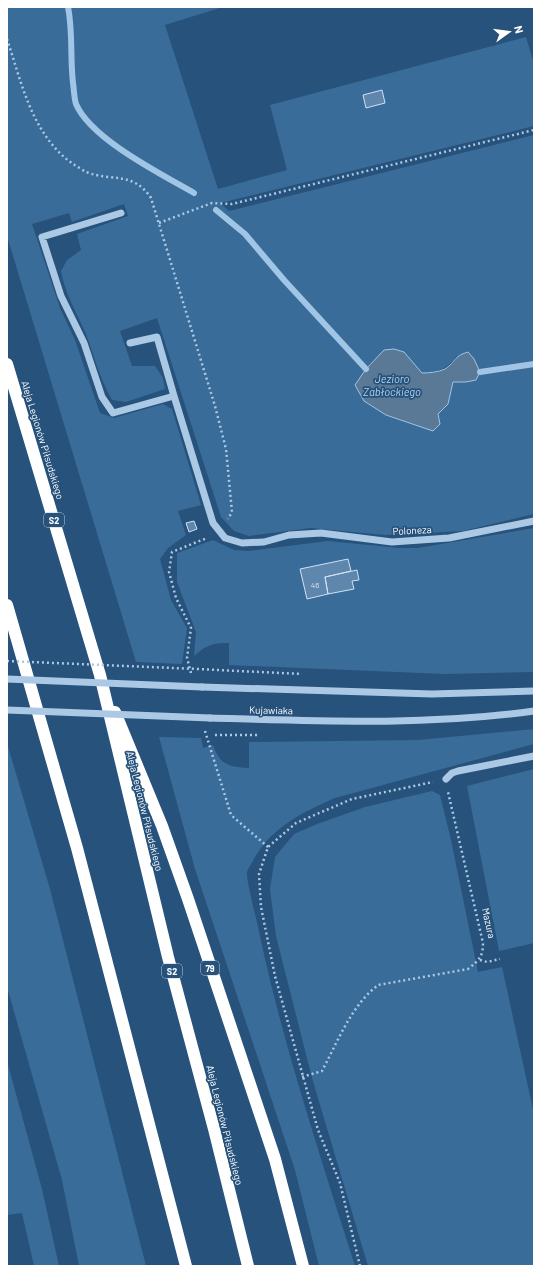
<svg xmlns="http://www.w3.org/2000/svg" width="541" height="1273" font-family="Barlow,sans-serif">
	<rect width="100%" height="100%" fill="#26527c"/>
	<!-- green -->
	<path fill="#3a6c99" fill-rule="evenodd" d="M7,7h216l-58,18 53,164 69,-19 -17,-65 256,-68 8,27v62l-314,77 9,8 305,-76v379l-71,17 -78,4 -74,-7 -62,8 -15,-5 -13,-14 -64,-199 -37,13 12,35h23l8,12 2,11 -39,13 -14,-2c-12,-21 -18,-44 -26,-66 -9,-21 -21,-40 -25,-63l6,-11 14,-10 -4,-16 51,-18 -4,-12 -52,18 -3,-9 -37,11 28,84 15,32 25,73 14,5 49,-14 9,5 29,96 -23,6 8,24 -18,13 -8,11 11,41 16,28 -5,36 -46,-2 -129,-426zM394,349l10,3 18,21c16,-1 26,-4 35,-18l9,27h-13l-5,22 -10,10 -72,-45 18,-19z
		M534,528v144l-89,2 -216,-9v-22c-17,0 -22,2 -35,13l2,-24 -19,-50v-29l36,-13 21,10 14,1 80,-10 71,7h19z
		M534,729v15l-199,54c-32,14 -65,30 -82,63 -2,3 -5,7 -6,11 -1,7 8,41 10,50 24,117 62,230 98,344h-36l-24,-96 -100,-301 -36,-132 42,1 2,10 10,-3c7,20 16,22 36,23v-26l169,-2z
		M7,743l43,146 96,377h-67l-17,-86 -55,-193z
		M534,769v174l-35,8 -32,-165z
		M432,791l8,4 11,45 27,132 24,-5 32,147v152h-166l-56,-188 -36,-142 -6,-47 5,-32 19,-23 23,-10 48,-17z
		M7,1061l35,128 17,77h-25l-12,-53 -15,2z"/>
	<!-- water -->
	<path fill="#5a7997" stroke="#a0c5e5" d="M394,349l10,3 18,21c7,0 17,-1 23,-4 12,-8 7,-12 23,-17l6,7 6,13 -4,8 -10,2h-13l-5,22 -10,10 2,10 -7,7 -47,-16 -22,-14 -9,-16 11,-16 18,-19z"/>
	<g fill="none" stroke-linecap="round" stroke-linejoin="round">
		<!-- stream -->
		<path stroke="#a0c5e5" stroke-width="6" d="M68,7c5,25 2,51 5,76 1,6 1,15 3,21 15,35 85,70 118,89
			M216,210l29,24 39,46 82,89
			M480,372l54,-8"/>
	</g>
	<!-- building -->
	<path fill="#5f87ad" stroke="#cee2f4" d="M382,90l3,13 -19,5 -3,-13z
		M194,521l3,8 -8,3 -3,-9z
		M348,559l3,12 -26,6 3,17 -21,5 -7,-30z
		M357,570l2,10 -7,1 2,8 -26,5 -3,-17z"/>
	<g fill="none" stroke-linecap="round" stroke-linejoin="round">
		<!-- path -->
		<path stroke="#abc9e4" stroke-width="2.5" stroke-dasharray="2 3" stroke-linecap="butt" d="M7,39c15,45 25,96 66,125 4,2 9,6 13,8 26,10 47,-1 65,26l64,208 11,43 6,63 -4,7
			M159,223l53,-20 20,1 302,-74
			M197,669l105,5
			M191,673l-4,-15 4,-30 -15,-30 -7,-26 3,-20 35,-14
			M205,731l26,84 37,32
			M215,735h45
			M480,960l7,2 13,-3
			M302,1077l20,-6c16,-30 29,-65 56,-86l90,-16c11,-9 15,-12 15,-26l-35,-151
			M360,1266l-20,-83 -22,-53 -43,-154 -14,-69 -2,-33 9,-27 28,-24 56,-24 81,-17"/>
		<!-- minor -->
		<path stroke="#abc9e4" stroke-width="7" d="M121,213l-79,24 19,59 23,47 18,54 11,16 61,-17 39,127 12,15 17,5 22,-1 25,-7 32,-2 71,9 57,-4 85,-17
			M130,343l27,-6 17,59
			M202,687l230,7 102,-3
			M210,718c108,3 217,8 324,-7
			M446,779l6,-6 6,-2 76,-15"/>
		<!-- highway -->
		<path stroke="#fff" stroke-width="12" d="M7,364l93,311 68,282 46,172 34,137
			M7,605l70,243 109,418
			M115,712l47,114 26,73 87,260 28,107"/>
		<!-- path-bridge -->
		<path stroke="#abc9e4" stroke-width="2.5" stroke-dasharray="2 3" stroke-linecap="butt" d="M7,661l190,8"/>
		<!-- minor-bridge -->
		<path stroke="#abc9e4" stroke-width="7" d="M7,679l195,8
			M7,710l203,8"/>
	</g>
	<g text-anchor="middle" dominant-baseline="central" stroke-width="3.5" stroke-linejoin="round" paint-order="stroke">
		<!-- number labels -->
		<g font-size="8" fill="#d7e1ea">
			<text x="315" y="585">46</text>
		</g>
		<!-- shield labels -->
		<g fill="#26527c" stroke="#becbd8" stroke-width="1">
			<rect x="44" y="513" width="20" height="14" rx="3"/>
			<rect x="201" y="961" width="18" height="14" rx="3"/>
			<rect x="162" y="964" width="20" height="14" rx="3"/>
		</g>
		<g font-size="9" font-weight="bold" fill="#fff">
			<text x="54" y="520">S2</text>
			<text x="210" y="968">79</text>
			<text x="172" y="971">S2</text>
		</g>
		<!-- street labels -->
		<g font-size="10" fill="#fff" stroke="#26527c">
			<text transform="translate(43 440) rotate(73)">Aleja Legionów Piłsudskiego</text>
			<text transform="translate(412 530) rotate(-3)">Poloneza</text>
			<text transform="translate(271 710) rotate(1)">Kujawiaka</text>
			<text transform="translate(145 811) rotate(76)">Aleja Legionów Piłsudskiego</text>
			<text transform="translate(489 923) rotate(77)">Mazura</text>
			<text transform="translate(225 1125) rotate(76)">Aleja Legionów Piłsudskiego</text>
		</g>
		<!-- water labels -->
		<g font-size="11" font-style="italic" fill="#b6d3ec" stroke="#26527c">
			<text x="392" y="378">Jezioro<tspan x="392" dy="13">Zabłockiego</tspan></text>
		</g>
	</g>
	<!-- border -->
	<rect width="541" height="1273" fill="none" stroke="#ffffff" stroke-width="16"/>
	<!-- north arrow -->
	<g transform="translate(509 32) rotate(76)" stroke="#26527c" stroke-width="3" paint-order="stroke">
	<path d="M0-3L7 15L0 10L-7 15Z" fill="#ffffff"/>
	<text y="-6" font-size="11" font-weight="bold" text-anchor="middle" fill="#ffffff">N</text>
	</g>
</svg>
